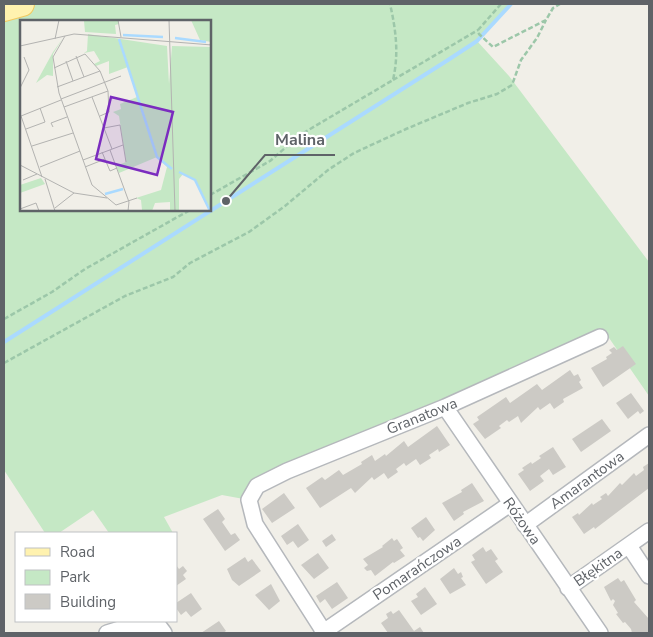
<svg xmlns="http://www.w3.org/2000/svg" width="653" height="637" font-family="'Nunito Sans',sans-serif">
	<rect width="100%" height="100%" fill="#f1efe8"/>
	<!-- green -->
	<path fill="#c5e8c5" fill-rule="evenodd" d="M22,4h489l-34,37 32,35 140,186v134l-42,-61 -320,136 -38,29 -27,-5 -58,22 9,16h-64l-16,-23 -34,23h-14l-41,-63v-461zM21,21h189v189h-189z"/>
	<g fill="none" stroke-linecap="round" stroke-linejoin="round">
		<!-- stream -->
		<path stroke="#aadaff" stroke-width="4" d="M4,342l444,-282 29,-19 34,-37"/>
	</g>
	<!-- building -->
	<path fill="#cccac5" d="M623,346l13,18 -33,23 -12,-19 16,-9 -1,-2 6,-4 -3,-3 5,-3 3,3z
		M570,370l4,6 4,-2 3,6 -2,2 4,6 -20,11 1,3 -10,7 -4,-6 -10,7 -2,-3 -17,16 -3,-7 -9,6 -2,-2 -8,6 2,2 -16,11 -12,-15 6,-4 -2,-3 29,-20 4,6 27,-19 5,6z
		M631,393l13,18 -4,3 -2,-3 -10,8 -12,-16z
		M602,419l9,12 -30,21 -9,-13z
		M437,426l13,19 -11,7 -1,-3 -9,6 2,3 -11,7 -4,-6 -10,7 -2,-3 -8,6 2,3 -10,7 -4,-6 -10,7 -2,-3 -17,16 -4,-5 -31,20 -14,-20 16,-11 3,3 14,-10 4,5 19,-11 -1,-2 11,-7 3,6 10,-7 1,2 18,-15 4,6z
		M553,447l13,20 -13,8 -4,-6 -9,7 4,5 -14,10 -12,-17 6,-4 -2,-2 9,-6 1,2 9,-6 -2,-2z
		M649,463v25l-54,41 -1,-2 -10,7 -12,-17 6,-4 1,2 13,-12 1,2 9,-6 -2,-2 6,-4 2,3 12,-13 2,2 12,-12 2,3 8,-6 -1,-3z
		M472,483l12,18 -21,11 1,2 -10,7 -12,-18 20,-11 -1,-2z
		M284,493l11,15 -23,15 -10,-14z
		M218,509l7,10 -3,3 9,13 4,-2 5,7 -15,11 -22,-32z
		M426,517l9,13 -12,11 -3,-4 -2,1 -7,-10z
		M298,524l11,16 -11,8 -5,-7 -6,4 -6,-9z
		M332,534l4,6 -10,7 -4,-6z
		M392,538l2,3 3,-2 6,9 -3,2 5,6 -11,7 -1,-1 -18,14 -4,-6 -4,1 -3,-3 4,-3 -5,-6 20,-12 -1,-1z
		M483,547l3,5 5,-3 7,10 -3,2 8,11 -17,12 -15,-22 4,-2 -3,-5z
		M318,553l11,15 -15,11 -13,-14z
		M245,557l3,5 4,-3 9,12 -22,15 -7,-6 -5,-11z
		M176,565l3,4 4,-3 4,5 -4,4 3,4 -10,7z
		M454,568l4,6 3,-2 2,5 -2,1 5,7 -16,9 -10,-15z
		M618,578l3,4 3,-2 12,20 -2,2 15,17v14h-17l-1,-4 -6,-7 -2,1 -7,-9 2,-1 -5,-8 2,-4 -2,-2 -2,2 -7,-14z
		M337,582l11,16 -16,11 -7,-10 -5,4 -4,-7z
		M271,584l9,17 -11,9 -14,-15z
		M425,587l12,17 -16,11 -10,-14 7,-4 -2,-3z
		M191,593l11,16 -11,8 -5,-6 -5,4 -5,-7v-5z
		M399,610l15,21 6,-4 4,6h-36l-7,-10 7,-5 -2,-4 5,-3 2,3z
		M219,621l7,10 -3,2h-22z"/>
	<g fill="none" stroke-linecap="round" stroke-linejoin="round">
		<defs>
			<path id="minor" d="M445,407l155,226
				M525,525l124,-90
				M629,546l20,30
				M568,588l81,-57
				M324,632l-69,-108 -6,-24 8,-14 30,-15 158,-64 155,-70
				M107,633l26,-8h25l6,8
				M322,633l188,-129"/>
			<path id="primary" d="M4,9l18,-5"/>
		</defs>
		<!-- minor casing -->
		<use href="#minor" stroke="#b5b8bc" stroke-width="18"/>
		<!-- primary casing -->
		<use href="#primary" stroke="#f2c960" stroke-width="26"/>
		<!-- path -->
		<path stroke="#9cc7a9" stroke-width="2.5" stroke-dasharray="5 2.5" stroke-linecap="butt" d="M501,4l-23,26 1,4 14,13 53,-27 7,-12 7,-4
			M393,80l85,-50
			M210,195l60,-34 30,-26 93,-55c6,-26 3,-50 -3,-76
			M4,319l48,-27 33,-23 105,-59
			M4,363l121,-67 48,-19 17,-14 59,-31 36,-26 43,-36 26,-17 52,-24 62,-26 29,-9 15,-9 9,-25 16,-22 9,-18"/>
		<!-- minor -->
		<use href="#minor" stroke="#fff" stroke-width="15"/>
		<!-- primary -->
		<use href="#primary" stroke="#fff2af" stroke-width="24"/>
	</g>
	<g text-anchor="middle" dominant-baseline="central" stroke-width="4.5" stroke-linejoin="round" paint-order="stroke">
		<!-- street labels -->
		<g font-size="15" fill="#5f6368" stroke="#fff">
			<text transform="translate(422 416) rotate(-22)">Granatowa</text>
			<text transform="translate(587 480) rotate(-36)">Amarantowa</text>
			<text transform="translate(522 521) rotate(55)">Różowa</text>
			<text transform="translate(598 567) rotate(-35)">Błękitna</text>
			<text transform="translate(417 568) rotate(-34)">Pomarańczowa</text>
		</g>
	</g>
	<!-- overview -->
	<g transform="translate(20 20)">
		<rect width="191" height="191" fill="#f1efe8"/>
		<path d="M51,0h47l1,4 -4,1 1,9 -31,-2 -1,-11zM171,0h20v22l-11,-2zM68,14l79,12 2,38 3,-38 39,1v164l-16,-31 -12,-6 -4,5v32h-9v-9l-15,1 -3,8 -10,-1 -1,-10 -5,-2 25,-8 6,-23 -10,-10 -38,16 -3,-7 10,-4 -7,-46 -6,-4 8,-3 -1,-5 17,-7 -9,-30 -19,7v-13l-13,5 -2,-2 6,-3 -6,-10 -10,2 3,-2zM43,18l-10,16v22l-6,-1 -11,8 17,-31zM21,158l4,6 -25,9v-8z" fill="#c5e8c5"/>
		<path fill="none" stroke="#aadaff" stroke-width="2.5" d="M103,15l40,2M155,18l31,4M99,19l38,118 15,12M159,152l16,8 15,31M85,174l18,-5"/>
		<path fill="none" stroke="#b3b3b1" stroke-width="1" d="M98,0l3,17M149,0l6,191M45,16l-12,21 6,36 33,92 24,20M35,19l4,-19M0,26l54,-12 138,11M65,34l15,17 8,20 1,21 -9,4M56,36l8,21M46,41l7,20M34,48l31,-14M37,67l43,-16M0,68l9,-18 -5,-13M72,77l20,52M41,79l60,-23M44,87l44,-16M33,107l-2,-4 16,-6M84,108l16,-3 6,37M6,109l19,-7 -5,-14M12,126l41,-13M90,130l19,52 -1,9M82,132l8,19 7,-3M63,140l40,-15M0,145l54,28 33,5M20,147l40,-16M65,147l20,-8M22,157l-21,-61 40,-16M25,159l10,32M3,160l14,-6M96,185l21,-7M35,188l19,-15M0,189l16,-6 3,8"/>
		<path fill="#7b2cbf" fill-opacity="0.15" stroke="#7b2cbf" stroke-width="2.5" d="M91,77l62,15 -16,63 -61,-16z"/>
		<rect width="191" height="191" fill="none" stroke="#5f6368" stroke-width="2.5"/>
	</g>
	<!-- callouts -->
	<path fill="none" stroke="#5f6368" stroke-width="2" d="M226 201L265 155H335"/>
	<circle fill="#5f6368" stroke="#fff" stroke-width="2" cx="226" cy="201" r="5"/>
	<g font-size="16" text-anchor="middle" font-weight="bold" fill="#5f6368" stroke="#fff" stroke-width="4.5" stroke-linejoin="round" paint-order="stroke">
		<text x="300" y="145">Malina</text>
	</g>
	<!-- border -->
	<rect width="653" height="637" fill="none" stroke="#5f6368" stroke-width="10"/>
	<!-- legend -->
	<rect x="15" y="532" width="162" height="90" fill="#ffffff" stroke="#bfc1c3"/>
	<rect x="25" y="548" width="25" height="8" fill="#fff2af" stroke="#bfc1c3"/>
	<text x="60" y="557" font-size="15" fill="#5f6368">Road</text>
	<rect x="25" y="570" width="25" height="15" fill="#c5e8c5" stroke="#bfc1c3"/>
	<text x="60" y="582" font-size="15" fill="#5f6368">Park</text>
	<rect x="25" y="594" width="25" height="15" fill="#cccac5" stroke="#bfc1c3"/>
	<text x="60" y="607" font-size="15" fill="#5f6368">Building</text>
</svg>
